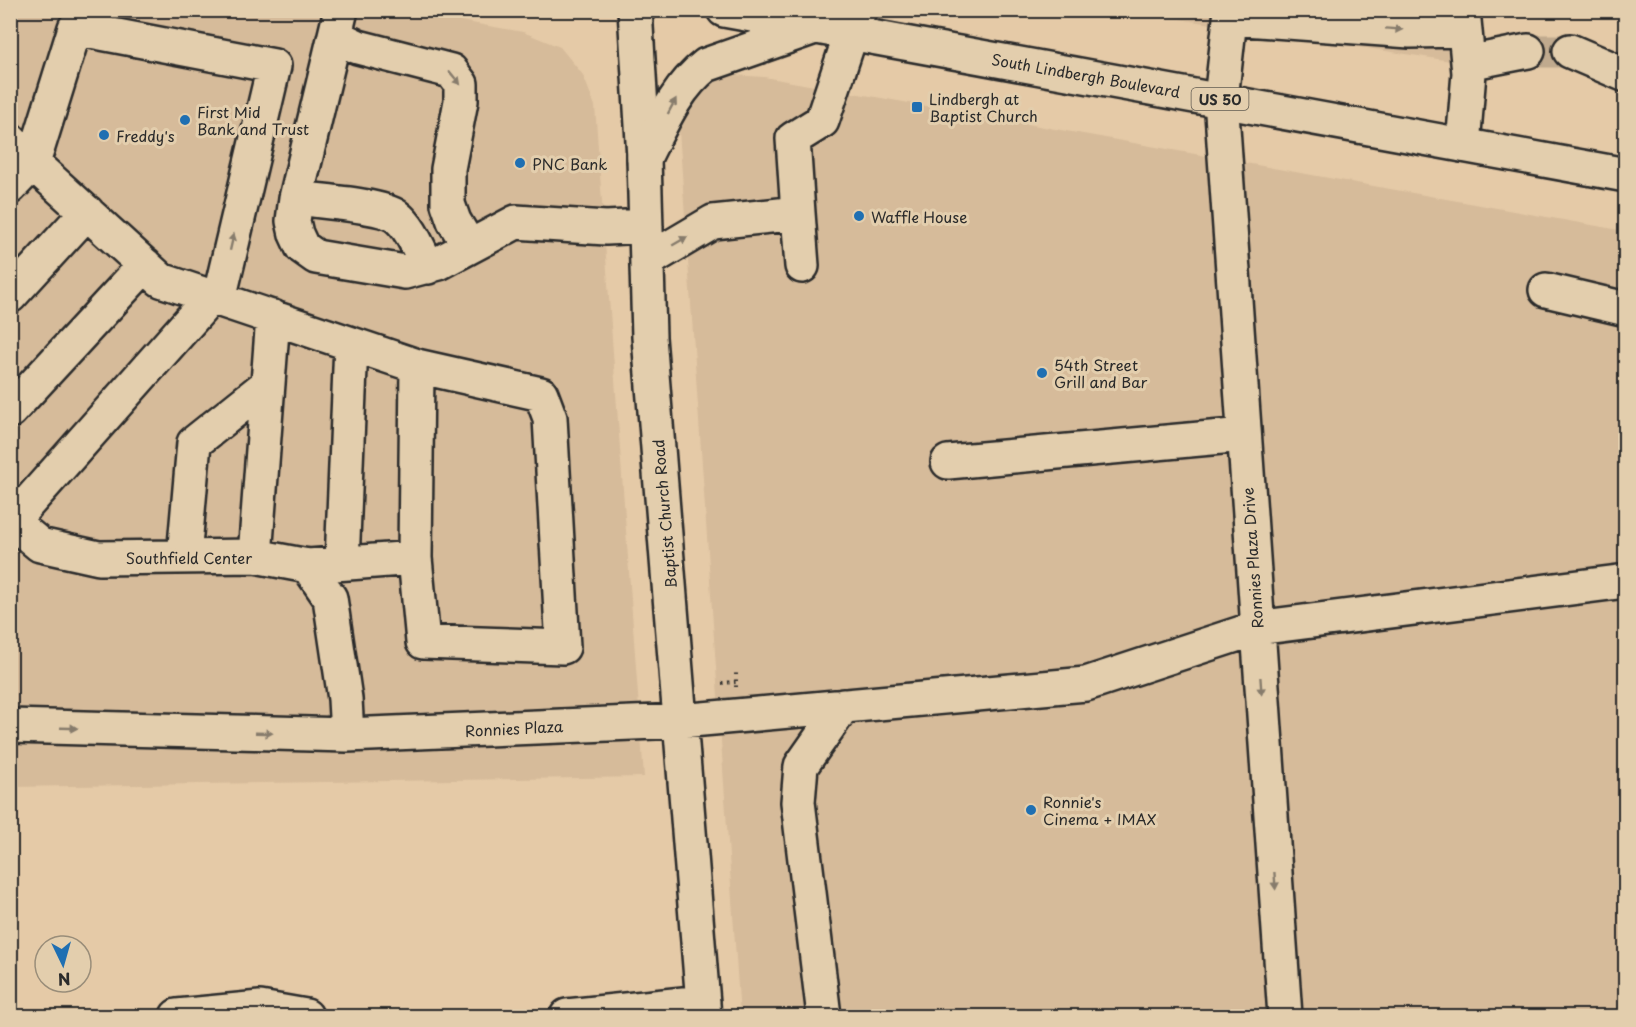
<svg xmlns="http://www.w3.org/2000/svg" width="1636" height="1027" font-family="'Playpen Sans',sans-serif">
	<rect width="100%" height="100%" fill="#e5caa7"/>
	<filter id="ink" filterUnits="userSpaceOnUse"><feTurbulence type="fractalNoise" baseFrequency=".0167" numOctaves="2"/><feDisplacementMap in="SourceGraphic" scale="12" xChannelSelector="R" yChannelSelector="G"/><feConvolveMatrix kernelMatrix="1 2 1 2 8 2 1 2 1" color-interpolation-filters="sRGB"/></filter>
	<g filter="url(#ink)">
		<!-- built -->
		<path fill="#d6bb9a" d="M10,11h394l119,21 37,15 23,28 12,31 49,671 -633,10z
			M1127,11h326l4,51z
			M732,75l32,2 861,154v785h-885l-61,-886 9,-27 19,-20z"/>
		<g fill="none" stroke-linecap="round" stroke-linejoin="round">
			<!-- minor-tunnel -->
			<path stroke="#c0aa8e" stroke-width="33" stroke-dasharray="33 16" stroke-linecap="butt" d="M1528,51h42"/>
			<defs>
				<path id="minor" d="M341,10l-45,188 -3,23 3,13 6,13 14,10 89,15 34,-9 77,-41 90,6 40,-2
					M635,10l9,148 5,179 55,679
					M1231,10l-10,89 64,917
					M1231,18l179,13 55,-1
					M335,36l23,11 93,24 10,13v17l-13,68v35l6,17 15,25
					M1570,51l56,24
					M1468,63l60,-12
					M10,140l17,18 134,122 256,86 124,28 9,24 13,229 -140,-5 -8,-84 -107,8
					M1463,145l6,-72 -6,-63
					M10,187l23,-24 42,-135 199,38 -55,233
					M296,198c21,3 85,7 100,18 15,11 23,34 32,51
					M798,213l4,53
					M647,261l66,-39 85,-9 -5,-74 29,-18 37,-111
					M1546,290l80,19
					M10,296l77,-84
					M10,411l135,-146
					M948,462l296,-27
					M10,520l30,25 59,13 156,-2 53,10 22,32 15,101 2,36
					M12,521l199,-224
					M255,556l18,-239
					M184,557l10,-114 74,-59
					M415,558l2,-192
					M342,563l9,-219
					M10,726l337,9 333,-14 56,-5 350,-32 171,-56 369,-47
					M177,1016l83,-8 46,8
					M567,1016l136,-14
					M824,1016l-26,-214 3,-36 42,-60"/>
				<path id="major" d="M724,10l902,165
					M644,158c17,-33 32,-70 62,-93l106,-37"/>
			</defs>
			<!-- minor casing -->
			<use href="#minor" stroke="#2b2b2b" stroke-width="38"/>
			<!-- major casing -->
			<use href="#major" stroke="#2b2b2b" stroke-width="38"/>
			<!-- path -->
			<path stroke="#2b2b2b" stroke-width="4" stroke-dasharray="1.5 4.5" stroke-linecap="butt" d="M722,683l14,-1
				M736,687v-14"/>
			<!-- minor -->
			<use href="#minor" stroke="#e3cead" stroke-width="33"/>
			<!-- major -->
			<use href="#major" stroke="#e3cead" stroke-width="33"/>
		</g>
		<!-- one-way arrows -->
		<defs><path id="oneway-solid" d="M-6-.8H1V-3.2L6.5 0L1 3.2V.8H-6Z" transform="scale(1.5)"/></defs>
		<g fill="#877c6c">
			<use href="#oneway-solid" transform="translate(1394 29) rotate(4)"/>
			<use href="#oneway-solid" transform="translate(455 78) rotate(50)"/>
			<use href="#oneway-solid" transform="translate(672 106) rotate(-62)"/>
			<use href="#oneway-solid" transform="translate(680 241) rotate(-30)"/>
			<use href="#oneway-solid" transform="translate(232 242) rotate(-77)"/>
			<use href="#oneway-solid" transform="translate(1261 686) rotate(86)"/>
			<use href="#oneway-solid" transform="translate(69 728) rotate(2)"/>
			<use href="#oneway-solid" transform="translate(264 733) rotate(2)"/>
			<use href="#oneway-solid" transform="translate(1275 881) rotate(86)"/>
		</g>
	</g>
	<!-- markers -->
	<g fill="#1f6fb2" stroke="#e3cead" stroke-width="2">
		<rect x="911" y="101" width="12" height="12" rx="3"/>
		<circle cx="185" cy="120" r="6"/>
		<circle cx="104" cy="135" r="6"/>
		<circle cx="520" cy="163" r="6"/>
		<circle cx="859" cy="216" r="6"/>
		<circle cx="1042" cy="373" r="6"/>
		<circle cx="1031" cy="810" r="6"/>
	</g>
	<g text-anchor="middle" dominant-baseline="central" stroke-width="6" stroke-linejoin="round" paint-order="stroke">
		<!-- shield labels -->
		<rect fill="#e3cead" stroke="#625c52" stroke-width="1.5" x="1191.5" y="88" width="57" height="22" rx="4.5"/>
		<g font-size="14" font-weight="bold" fill="#2b2b2b">
			<text x="1220" y="99">US 50</text>
		</g>
		<!-- street labels -->
		<g font-size="15" fill="#2b2b2b" stroke="#e3cead">
			<text transform="translate(1086 75) rotate(10)">South Lindbergh Boulevard</text>
			<text transform="translate(664 514) rotate(-95)">Baptist Church Road</text>
			<text x="189" y="557">Southfield Center</text>
			<text transform="translate(1252 558) rotate(-94)">Ronnies Plaza Drive</text>
			<text transform="translate(514 728) rotate(-3)">Ronnies Plaza</text>
		</g>
		<!-- poi labels -->
		<g font-size="15" fill="#2b2b2b" stroke="#e3cead" text-anchor="start">
			<text x="929" y="98">Lindbergh at<tspan x="929" dy="17">Baptist Church</tspan></text>
			<text x="197" y="111">First Mid<tspan x="197" dy="17">Bank and Trust</tspan></text>
			<text x="116" y="135">Freddy's</text>
			<text x="532" y="163">PNC Bank</text>
			<text x="871" y="216">Waffle House</text>
			<text x="1054" y="364">54th Street<tspan x="1054" dy="17">Grill and Bar</tspan></text>
			<text x="1043" y="801">Ronnie's<tspan x="1043" dy="17">Cinema + IMAX</tspan></text>
		</g>
	</g>
	<!-- margin -->
	<rect width="1636" height="1027" fill="none" stroke="#e3cead" stroke-width="36"/>
	<rect x="18" y="18" width="1600" height="991" fill="none" stroke="#2b2b2b" stroke-width="2" filter="url(#ink)"/>
	<!-- north arrow -->
	<g transform="translate(63 964) rotate(175)"><circle r="28" fill="#e3cead" stroke="#998d79" stroke-width="1.5"/>
	<path d="M0-4.5L10 22L0 15L-10 22Z" fill="#1f6fb2"/>
	<text y="-9" font-size="16" font-weight="bold" text-anchor="middle" fill="#2b2b2b">N</text>
	</g>
</svg>
